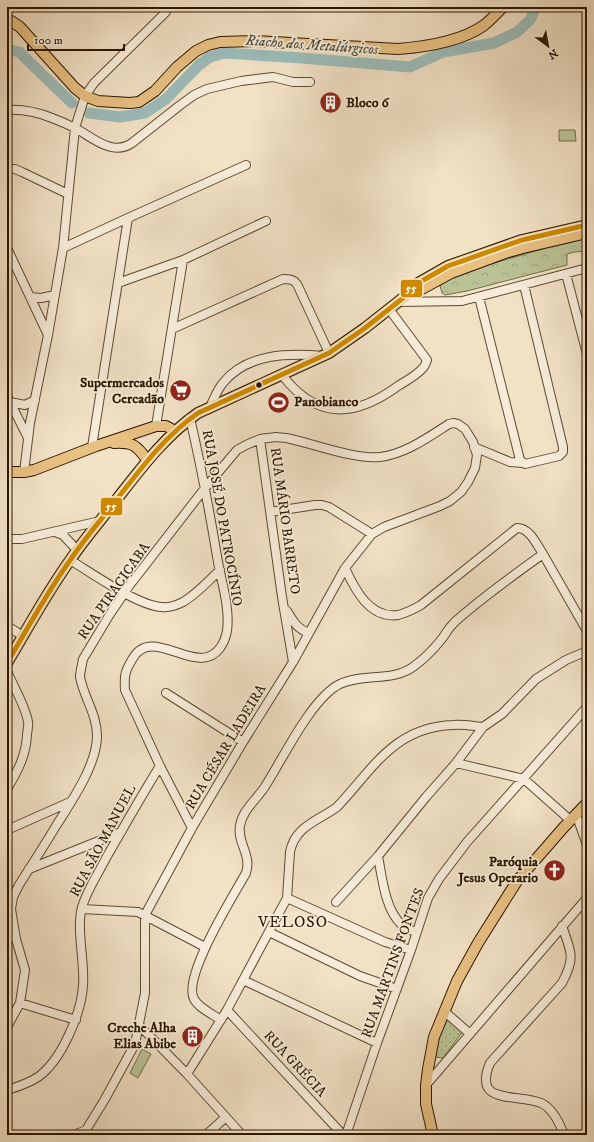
<svg xmlns="http://www.w3.org/2000/svg" width="594" height="1142" font-family="'IM FELL DW Pica',serif">
	<defs>
		<pattern id="green-dots" width="8" height="8" patternUnits="userSpaceOnUse"><rect width="8" height="8" fill="#bac395"/><path d="M2 2h.1M6 6h.1" fill="none" stroke="#a0a77f" stroke-width="1.8" stroke-linecap="round"/></pattern>
		<pattern id="forest-crowns" width="20" height="18" patternUnits="userSpaceOnUse"><rect width="20" height="18" fill="#bac395"/><path d="M2 6a3 3 0 1 1 6 0M12 15a3 3 0 1 1 6 0" fill="none" stroke="#a0a77f"/></pattern>
	</defs>
	<rect width="100%" height="100%" fill="#f1e1c5"/>
	<filter id="stains"><feTurbulence type="fractalNoise" baseFrequency=".005" numOctaves="4"/><feColorMatrix values="0 0 0 0 .2 0 0 0 0 .09 0 0 0 0 .02 0 0 0 .5 -.17"/></filter>
	<radialGradient id="worn" r=".72"><stop offset=".6" stop-color="#630" stop-opacity="0"/><stop offset="1" stop-color="#630" stop-opacity=".3"/></radialGradient>
	<!-- green -->
	<path fill="url(#green-dots)" stroke="#736c4a" d="M448,1018l15,13 -20,27 -8,-1 4,-19z"/>
	<!-- forest -->
	<path fill="url(#forest-crowns)" stroke="#736c4a" d="M587,236v15l-12,1 -8,2v11l-100,26 -22,4 -3,-2 -2,-7 10,-10z"/>
	<!-- pitch -->
	<path fill="#bac395" stroke="#736c4a" d="M559,130h16l1,11h-17z
		M142,1049l9,5 -13,24 -8,-5z"/>
	<g fill="none" stroke-linecap="round" stroke-linejoin="round">
		<!-- river -->
		<path stroke="#9cbcba" stroke-width="11" d="M7,49l12,3 53,51
			M89,113l31,4 25,-4 21,-14 33,-34 11,-8 14,-4 77,5 109,9 33,-15 51,-9 23,-11 13,-12 6,-13"/>
		<defs>
			<path id="minor" d="M7,110c16,-1 30,2 45,8 8,3 17,7 25,11 17,10 36,27 55,14l47,-37 15,-11 13,-6 34,-8 32,-4 20,5h17
				M7,169h8l7,3 46,22
				M7,248l41,87
				M63,248l65,-30 118,-53
				M566,274l21,80
				M118,283l65,-23 83,-39
				M30,297l11,1 14,-3
				M479,297l41,163 5,4 34,-8 4,-4v-5l-39,-162
				M398,302l64,-1 125,-33
				M172,329l111,-50c6,0 10,0 14,5l32,69
				M282,375c35,45 72,43 116,11 8,-5 19,-11 25,-18 2,-2 3,-5 4,-8l-38,-51
				M7,396l21,42
				M10,402l15,3 10,-5
				M210,407c4,-8 7,-17 13,-24 24,-30 66,-30 101,-27
				M190,418c11,48 20,96 28,144 4,22 12,46 9,69 -1,5 -4,13 -7,17 -23,31 -67,-24 -87,10 -8,13 -9,17 -8,32l35,76 32,62
				M156,426l27,-166
				M260,439l22,158 11,65
				M92,447l36,-229
				M474,447l36,15 13,1
				M24,472l6,-49 18,-88 15,-87 12,-120 10,-32 9,-13 71,-70 4,-6
				M270,512l45,-7h7l7,2 43,27
				M55,532l8,3 14,15
				M7,539h15l78,-18
				M543,554l44,77
				M70,560c22,13 68,46 92,47 7,1 15,-2 21,-5 14,-8 25,-21 37,-32
				M287,611c6,10 10,18 22,22
				M7,626l16,10
				M7,671c6,15 19,36 21,51 1,4 -1,9 -1,13 -1,20 -9,36 -20,54
				M166,693l77,49
				M456,763l68,16 46,41
				M576,814l11,31
				M7,830l63,-28
				M378,856c4,21 7,54 24,69 4,3 10,5 14,8
				M29,869l92,-37
				M287,898l98,44 26,8
				M336,902l42,-46 48,-59 30,-34 27,-36 19,-13 34,-35 30,-19 21,-9
				M82,909l56,3 67,35
				M562,926c9,26 14,31 0,57l-72,80c-18,43 27,30 51,40 11,5 19,21 23,32
				M269,932l91,44 37,13
				M243,980l134,63
				M20,1003l56,17
				M227,1010l116,125
				M444,1011l25,22
				M221,1020c-9,-6 -22,-12 -27,-21 -12,-22 40,-104 52,-126 6,-18 -9,-30 -6,-47 2,-15 15,-25 24,-38 18,-27 47,-90 76,-104 22,-11 52,-2 73,-17 11,-8 20,-17 28,-27 4,-5 7,-11 11,-15 5,-6 12,-11 18,-16 24,-20 48,-37 73,-55 -6,-9 -13,-26 -26,-26l-96,77c-7,4 -15,8 -23,10 -28,4 -43,-25 -53,-47
				M139,1025l48,49 55,61
				M7,1027l13,-24 5,-33 -9,-31 -5,-30 2,-12 6,-12c12,-19 25,-39 37,-59 15,-24 41,-61 41,-90 0,-22 -13,-38 -17,-59 0,-5 2,-12 3,-18l27,-45 19,-28 76,-98 32,-38 9,-5 14,-6 16,-2 10,1c26,5 69,22 94,19 25,-3 47,-19 69,-33l4,-1 5,1 7,5 8,13 4,13 -2,13 -7,14 -7,10 -11,9 -10,5 -56,21 -12,7 -27,34 -52,94 -50,80 -51,86 -47,87v78l-10,51 -30,55 -19,31 -12,5
				M187,1074l40,-64 60,-112 3,-46c5,-26 28,-31 47,-45 36,-38 57,-80 116,-82 10,-1 20,1 30,2
				M426,1085l161,-187
				M7,1090c10,-3 22,-7 31,-13 23,-16 43,-63 45,-91 2,-23 -7,-57 -1,-79 5,-17 16,-33 24,-49 18,-31 35,-62 54,-92
				M206,1135l20,-18
				M346,1135l31,-92 34,-93 17,-52 11,-19 28,-37 120,-135"/>
			<path id="major" d="M7,20l4,1 9,6 55,61 10,8 13,5 32,2 9,-1 16,-11 22,-24 19,-16 12,-6 12,-3 36,-1 142,8c26,-2 63,-8 85,-23 7,-5 14,-13 20,-19
				M408,294l10,-3 33,-18 54,-20 18,-5 64,-15
				M114,443c18,-1 23,2 33,17
				M7,472h17l10,-2 62,-24 60,-20h10l9,5
				M7,663c21,-35 40,-71 64,-104 14,-21 31,-40 46,-60 25,-32 48,-63 81,-86l131,-60 36,-25 33,-26 10,-8 5,-8 35,-20 74,-26 65,-15
				M433,1135l-7,-31v-19l2,-16 6,-32 23,-56 21,-38 39,-62 47,-54 23,-24"/>
		</defs>
		<!-- minor casing -->
		<use href="#minor" stroke="#5d4931" stroke-width="10"/>
		<!-- major casing -->
		<use href="#major" stroke="#2c1600" stroke-width="12"/>
		<!-- minor -->
		<use href="#minor" stroke="#f6ecd9" stroke-width="8"/>
		<!-- major -->
		<use href="#major" stroke="#e8c082" stroke-width="10"/>
		<defs>
			<path id="bus-1" d="M7,663c21,-35 40,-71 64,-104 14,-21 31,-40 46,-60 25,-32 48,-63 81,-86l131,-60 36,-25 33,-26 10,-8 5,-8 35,-20 74,-26 65,-15"/>
		</defs>
		<!-- bus-1 casing -->
		<use href="#bus-1" stroke="#f6ecd9" stroke-width="8"/>
		<!-- bus-1 -->
		<use href="#bus-1" stroke="#ce8900" stroke-width="5"/>
	</g>
	<!-- icons -->
	<defs>
		<symbol id="building-disc" viewBox="-11 -11 22 22"><circle r="9.5" fill="#8f2418" stroke="#f6ecd9"/><path d="M-4-6H4V6H1V3H-1V6H-4ZM-2.5-4.3h1.7v1.8h-1.7ZM.8-4.3h1.7v1.8H.8ZM-2.5-1h1.7V.8h-1.7ZM.8-1h1.7V.8H.8Z" fill="#fff"/></symbol>
		<symbol id="supermarket-disc" viewBox="-11 -11 22 22"><circle r="9.5" fill="#8f2418" stroke="#f6ecd9"/><path d="M-6-5.5h2.5l.6 2H6L4.5 2H-2.5L-4.4-4H-6ZM-1.5 3.2a1.3 1.3 0 1 0 .1 0ZM3 3.2a1.3 1.3 0 1 0 .1 0Z" fill="#fff"/></symbol>
		<symbol id="stadium-disc" viewBox="-11 -11 22 22"><circle r="9.5" fill="#8f2418" stroke="#f6ecd9"/><path d="M0-5a6.5 5 0 1 0 0 10a6.5 5 0 1 0 0-10ZM-3.5-1.8h7v3.6h-7Z" fill="#fff"/></symbol>
		<symbol id="church-disc" viewBox="-11 -11 22 22"><circle r="9.5" fill="#8f2418" stroke="#f6ecd9"/><path d="M-1.2-6h2.4v3.5h3.3v2.4h-3.3V6h-2.4V-.1h-3.3v-2.4h3.3Z" fill="#fff"/></symbol>
	</defs>
	<g fill-rule="evenodd">
		<use href="#building-disc" x="318" y="90" width="25" height="25"/>
		<use href="#supermarket-disc" x="168" y="378" width="25" height="25"/>
		<use href="#stadium-disc" x="266" y="390" width="25" height="25"/>
		<use href="#church-disc" x="542" y="858" width="25" height="25"/>
		<use href="#building-disc" x="180" y="1024" width="25" height="25"/>
	</g>
	<!-- markers -->
	<circle fill="#2c1600" stroke="#f6ecd9" stroke-width="1.5" cx="259" cy="385" r="3.5"/>
	<g text-anchor="middle" dominant-baseline="central" stroke-width="3.5" stroke-linejoin="round" paint-order="stroke">
		<!-- poi labels -->
		<g font-size="14" font-weight="bold" fill="#2c1600" stroke="#f6ecd9" text-anchor="end">
			<text x="346" y="103" text-anchor="start">Bloco 6</text>
			<text x="164" y="383">Supermercados<tspan x="164" dy="16">Cercadão</tspan></text>
			<text x="294" y="402" text-anchor="start">Panobianco</text>
			<text x="538" y="862">Paróquia<tspan x="538" dy="16">Jesus Operario</tspan></text>
			<text x="176" y="1028">Creche Alha<tspan x="176" dy="16">Elias Abibe</tspan></text>
		</g>
		<!-- street labels -->
		<g font-size="14" fill="#2c1600" stroke="#f6ecd9">
			<text transform="translate(222 518) rotate(80)">RUA JOSÉ DO PATROCÍNIO</text>
			<text transform="translate(285 521) rotate(82)">RUA MÁRIO BARRETO</text>
			<text transform="translate(114 591) rotate(-55)">RUA PIRACICABA</text>
			<text transform="translate(226 747) rotate(-59)">RUA CÉSAR LADEIRA</text>
			<text transform="translate(103 841) rotate(-62)">RUA SÃO MANUEL</text>
			<text transform="translate(393 963) rotate(-70)">RUA MARTINS FONTES</text>
			<text transform="translate(295 1064) rotate(47)">RUA GRÉCIA</text>
		</g>
		<!-- water labels -->
		<g font-size="15" font-style="italic" fill="#535041" stroke="#f6ecd9">
			<text transform="translate(312 45) rotate(4)">Riacho dos Metalúrgicos</text>
		</g>
		<!-- quarter labels -->
		<g font-size="16" letter-spacing="1" fill="#2c1600" stroke="#f6ecd9">
			<text x="293" y="922">VELOSO</text>
		</g>
	</g>
	<g stroke="#f6ecd9" stroke-width="1.5">
		<rect x="400" y="279" width="23" height="19" rx="4" fill="#ce8900"/>
		<rect x="100" y="497" width="23" height="19" rx="4" fill="#ce8900"/>
	</g>
	<g font-size="11" text-anchor="middle" font-weight="bold" fill="#fff">
		<text x="411" y="292">55</text>
		<text x="111" y="510">55</text>
	</g>
	<!-- margin -->
	<rect width="594" height="1142" fill="none" stroke="#f1e1c5" stroke-width="24"/>
	<rect x="8" y="8" width="578" height="1126" fill="none" stroke="#2c1600" stroke-width="2"/>
	<rect x="12" y="12" width="570" height="1118" fill="none" stroke="#2c1600"/>
	<!-- north arrow -->
	<g transform="translate(548 46) rotate(148)" stroke="#f6ecd9" stroke-width="3" paint-order="stroke">
	<path d="M0-3L7 15L0 10L-7 15Z" fill="#2c1600"/>
	<text y="-6" font-size="11" font-weight="bold" text-anchor="middle" fill="#2c1600">N</text>
	</g>
	<!-- scale -->
	<path d="M28 44v6h96v-6" fill="none" stroke="#2c1600" stroke-width="2"/>
	<text x="34" y="44" font-size="12" fill="#2c1600" stroke="#f6ecd9" stroke-width="3" paint-order="stroke">100 m</text>
	<rect width="100%" height="100%" filter="url(#stains)"/>
	<rect width="100%" height="100%" fill="url(#worn)"/>
</svg>
